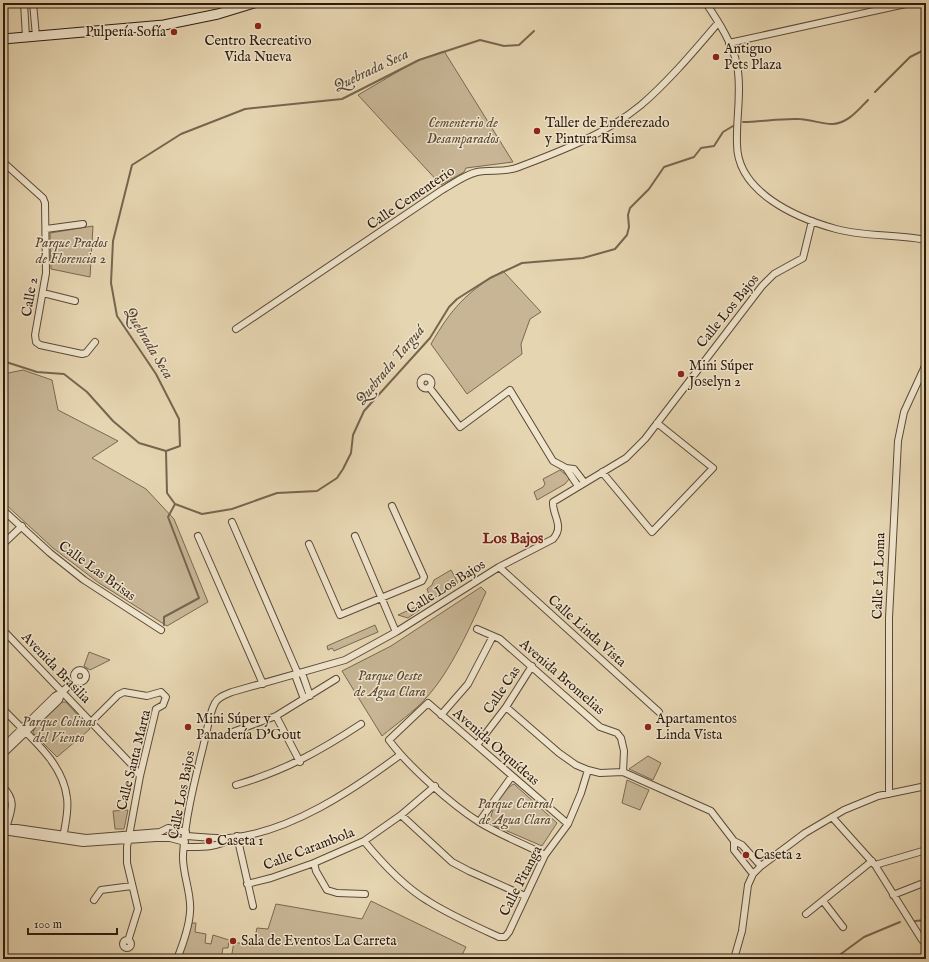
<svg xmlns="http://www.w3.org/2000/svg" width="929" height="962" font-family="'IM FELL English',serif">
	<rect width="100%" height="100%" fill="#e6d5b1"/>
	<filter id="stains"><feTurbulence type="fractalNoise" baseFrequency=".005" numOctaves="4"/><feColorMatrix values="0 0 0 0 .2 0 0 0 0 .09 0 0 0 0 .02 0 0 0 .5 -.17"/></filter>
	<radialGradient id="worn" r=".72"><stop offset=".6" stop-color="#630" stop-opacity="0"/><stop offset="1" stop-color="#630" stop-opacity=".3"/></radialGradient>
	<!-- green -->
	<path fill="#c7b595" stroke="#7a6852" d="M444,51l69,111 -47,6 -2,4 -23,13 -83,-90 58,-34z
		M93,226l-3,51 -39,-8 -1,-36z
		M503,271l38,41 -11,7 -9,25 1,10 -55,40 -36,-50c20,-35 36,-53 72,-73z
		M23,370l29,10 6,30 60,31 -26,17 54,31 28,30 34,83 -41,24 -68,-43 -46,-35 -50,-46v-128z
		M560,470l10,8 -5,6 -28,16 -3,-8 9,-5 2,-3 -2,-5z
		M451,570l7,13 -27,17 -2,3 -21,15 -10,-3 33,-15 -4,-11 5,-4 2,-5z
		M481,587l5,5c-15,33 -35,79 -60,106 -12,14 -30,26 -44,38l-40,-65 49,-25z
		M375,625l3,7 -44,19 -2,-3 -4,2 -1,-4z
		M89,652l21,8 -20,10 -6,-4z
		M61,702h5l24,27 -33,28 -24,-24 1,-4z
		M648,756l13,7 -8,17 -24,-11z
		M627,780l22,10 -9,20 -18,-7z
		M514,784l43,39 -15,23 -51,-22c-4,-10 14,-37 23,-40z
		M128,810l-4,19h-9l-2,-18z
		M371,901l95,46 -6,12h-229l3,-17 19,4 4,-18 11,1 8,-25 86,15z
		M192,923h4l-1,9 11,2 -1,9 6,1 2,-9 16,5 -1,8h-5l-2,11h-41z"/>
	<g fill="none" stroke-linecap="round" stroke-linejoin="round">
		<!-- stream -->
		<path stroke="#76654f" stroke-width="2" d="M875,92l35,-35 16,-8
			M743,122c19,0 37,-4 56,-3 10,0 26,6 34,5 15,-1 25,-14 35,-24
			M3,361l34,11 27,2 23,18 26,29 26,22 27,8 14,-5 -1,-27 -23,-45 -39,-58 -6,-33 2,-42 19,-76 49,-31 64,-25 97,-10 77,-39 61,-20 24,6 15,-1 15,-14
			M166,451l1,42 8,11 27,10 30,-5 45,-16 40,-2 20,-13 6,-9 8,-16 2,-18 11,-24 66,-73 19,-31 8,-8 33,-21 32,-15 61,-5 32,-9 12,-14 2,-8 -1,-12 2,-7 19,-19 15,-22 30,-10 7,-9 13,-2 9,-14 10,-6
			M164,625v-8l35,-19 -31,-81 7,-13
			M915,921l11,-1
			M834,959l30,-22 36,-15"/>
		<defs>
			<path id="street" d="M24,3l2,34
				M33,3l3,33
				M706,3c12,18 27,41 31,62 5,26 -1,53 0,79 0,48 59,74 99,85 29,8 60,5 90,11
				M729,43l181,-40
				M3,162l40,36 2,5 1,70 -11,62 1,7 4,3 42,9 4,-1 9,-11
				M46,229l37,-5
				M43,293l32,8
				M236,329l206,-139c11,-6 22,-15 35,-18 14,-3 28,1 42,-5 42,-16 87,-33 122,-62 28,-24 53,-54 77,-82
				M420.5 383a5.5 5.5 0 1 1 11 0a5.5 5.5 0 1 1-11 0Z
				M429,387l31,40 50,-37 43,71 13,7 8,1 10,13
				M566,468l12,18
				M602,472l50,60 61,-64 -56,-45
				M3,510l47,43 34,27 77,50
				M232,522l66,152
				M198,536l65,148
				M355,536l41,96
				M3,544l19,-18
				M309,544l31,71 82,-34 2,-4 -32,-71
				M499,567l160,145
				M477,629l23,10 100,88 17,6 4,5 3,13 -1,21
				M3,630l129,135 8,11
				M74 676a6 6 0 1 1 12 0a6 6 0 1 1-12 0Z
				M302,673l8,23
				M295,675l9,24
				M506,707l53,46 17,12 12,5 12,3 23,-1 88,39 23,30 8,4 19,21
				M3,709c24,26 60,52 64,89 2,13 -2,27 -4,40
				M441,715l27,-31 25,-48
				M276,716l24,46
				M91,722l27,-27 6,-3 23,4 14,-4 5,5 -3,8 -7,4 -16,67 -13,71v16l11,46 -10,32
				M230,733l46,-17 60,-37
				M477,745l29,-38 26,-41
				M3,747l52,-51 7,-4 13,-12
				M3,754l56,-54 3,-8
				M236,785c48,-14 84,-34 125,-61
				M3,787c15,16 7,24 3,42
				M889,794v-176l9,-177 6,-29 22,-48
				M401,815l51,47 17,9 56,25
				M832,817l43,48 47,75h4
				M479,822l33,-46
				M3,826l83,12 74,-6 8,-4 18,4
				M3,831l80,12 73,-5h14l15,4
				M186,836c14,1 29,3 43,2 60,-5 124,-48 171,-83
				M237,836l16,70
				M364,841c18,22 39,45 64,60 22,14 47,25 71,36h6l4,-5 36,-77 23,-31 13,-31 7,-23
				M734,841v9l19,24
				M184,847c18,0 32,1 48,-9
				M545,855c-21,-11 -45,-20 -66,-33 -27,-17 -71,-56 -90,-82l39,-37 140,121
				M314,863l2,8 11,19 10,3 28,1
				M875,865l51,-15
				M247,884l24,-6 43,-15 50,-22 37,-26 34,-29
				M893,895l33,-13
				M94,900l7,-10 31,-4
				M823,901l20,26
				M806,914l66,-53
				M123 944a4 4 0 1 1 8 0a4 4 0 1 1-8 0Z
				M177,959c6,-15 12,-31 13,-47 2,-19 -8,-38 -7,-57 2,-39 13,-79 22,-116 3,-12 4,-25 10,-36 3,-6 10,-8 17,-11l113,-32 51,-28 103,-65 54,-28c12,-13 -1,-24 0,-37l73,-44 19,-19 117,-153 12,-12 29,-16 9,-37
				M734,959l8,-28 6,-46 5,-11 8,-8 44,-33 39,-23 34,-14 48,-10"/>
			<path id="secondary" d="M3,39l161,-14 54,-11 36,-11"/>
		</defs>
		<!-- street casing -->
		<use href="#street" stroke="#5b4a37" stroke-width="8"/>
		<!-- secondary casing -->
		<use href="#secondary" stroke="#2d1b0e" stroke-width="11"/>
		<!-- street -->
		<use href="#street" stroke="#efe4cc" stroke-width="6"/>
		<!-- secondary -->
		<use href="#secondary" stroke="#efe4cc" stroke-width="9"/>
	</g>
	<!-- markers -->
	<g fill="#8f2418" stroke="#efe4cc" stroke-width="1.5">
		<circle cx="258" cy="26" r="4"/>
		<circle cx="174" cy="32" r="4"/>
		<circle cx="716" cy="57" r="4"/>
		<circle cx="537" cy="131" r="4"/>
		<circle cx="681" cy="374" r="4"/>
		<circle cx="188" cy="727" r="4"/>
		<circle cx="648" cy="727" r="4"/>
		<circle cx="209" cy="841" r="4"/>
		<circle cx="746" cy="855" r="4"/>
		<circle cx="233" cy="941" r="4"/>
	</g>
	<g text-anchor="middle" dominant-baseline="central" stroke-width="3" stroke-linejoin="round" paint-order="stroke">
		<!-- poi labels -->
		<g font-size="14" fill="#2d1b0e" stroke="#efe4cc" text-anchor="start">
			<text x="166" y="32" text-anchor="end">Pulpería Sofía</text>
			<text x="258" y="41" text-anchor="middle">Centro Recreativo<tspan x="258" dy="16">Vida Nueva</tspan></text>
			<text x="724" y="49">Antiguo<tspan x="724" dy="16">Pets Plaza</tspan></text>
			<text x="545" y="123">Taller de Enderezado<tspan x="545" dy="16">y Pintura Rimsa</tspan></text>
			<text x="689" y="366">Mini Súper<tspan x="689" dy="16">Joselyn 2</tspan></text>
			<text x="196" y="719">Mini Súper y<tspan x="196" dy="16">Panadería D'Gout</tspan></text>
			<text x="656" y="719">Apartamentos<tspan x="656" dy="16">Linda Vista</tspan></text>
			<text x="217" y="841">Caseta 1</text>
			<text x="754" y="855">Caseta 2</text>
			<text x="241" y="941">Sala de Eventos La Carreta</text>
		</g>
		<!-- park labels -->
		<g font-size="14" font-style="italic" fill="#5b4936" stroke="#efe4cc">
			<text x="463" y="123">Cementerio de<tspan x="463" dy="16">Desamparados</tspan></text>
			<text x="71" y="243">Parque Prados<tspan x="71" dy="16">de Florencia 2</tspan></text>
			<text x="390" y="676">Parque Oeste<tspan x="390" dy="16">de Agua Clara</tspan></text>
			<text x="59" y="722">Parque Colinas<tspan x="59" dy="16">del Viento</tspan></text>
			<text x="515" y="804">Parque Central<tspan x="515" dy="16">de Agua Clara</tspan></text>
		</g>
		<!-- street labels -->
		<g font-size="14" fill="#2d1b0e" stroke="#efe4cc">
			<text transform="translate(411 198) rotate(-34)">Calle Cementerio</text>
			<text transform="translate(30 297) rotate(-80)">Calle 2</text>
			<text transform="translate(728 311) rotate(-51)">Calle Los Bajos</text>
			<text transform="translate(97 571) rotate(36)">Calle Las Brisas</text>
			<text transform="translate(879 576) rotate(-88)">Calle La Loma</text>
			<text transform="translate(446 587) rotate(-32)">Calle Los Bajos</text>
			<text transform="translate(587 631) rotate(42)">Calle Linda Vista</text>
			<text transform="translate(56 668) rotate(46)">Avenida Brasilia</text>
			<text transform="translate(562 677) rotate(41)">Avenida Bromelias</text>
			<text transform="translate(502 690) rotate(-56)">Calle Cas</text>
			<text transform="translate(496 747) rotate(41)">Avenida Orquídeas</text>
			<text transform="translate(134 760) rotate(-76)">Calle Santa Marta</text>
			<text transform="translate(182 795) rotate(-79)">Calle Los Bajos</text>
			<text transform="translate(309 849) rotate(-21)">Calle Carambola</text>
			<text transform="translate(521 881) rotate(-63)">Calle Pitanga</text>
		</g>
		<!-- water labels -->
		<g font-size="15" font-style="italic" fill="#584634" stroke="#efe4cc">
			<text transform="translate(371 70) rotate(-25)">Quebrada Seca</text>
			<text transform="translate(149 343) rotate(59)">Quebrada Seca</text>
			<text transform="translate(390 365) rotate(-50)">Quebrada Targuá</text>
		</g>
		<!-- neighbourhood labels -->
		<g font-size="15" font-weight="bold" fill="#7a1f14" stroke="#efe4cc">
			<text x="513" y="538">Los Bajos</text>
		</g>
	</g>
	<!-- margin -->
	<rect width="929" height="962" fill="none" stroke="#e6d5b1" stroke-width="16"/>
	<rect x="4" y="4" width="921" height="954" fill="none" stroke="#2d1b0e" stroke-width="2"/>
	<rect x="8" y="8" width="913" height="946" fill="none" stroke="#2d1b0e"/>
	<!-- scale -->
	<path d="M28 928v6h89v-6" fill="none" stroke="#2d1b0e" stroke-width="2"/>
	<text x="34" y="928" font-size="12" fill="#2d1b0e" stroke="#efe4cc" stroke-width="3" paint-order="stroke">100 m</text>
	<rect width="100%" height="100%" filter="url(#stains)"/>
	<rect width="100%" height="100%" fill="url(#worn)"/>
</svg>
